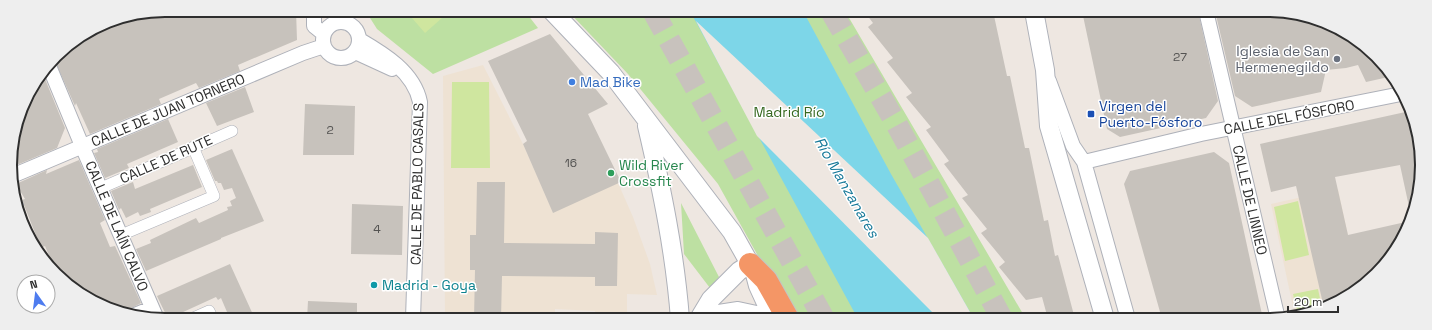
<svg xmlns="http://www.w3.org/2000/svg" width="1432" height="330" font-family="'Space Grotesk',sans-serif">
	<rect width="100%" height="100%" fill="#eee7e1"/>
	<!-- education -->
	<path fill="#eee2d3" d="M483,65l40,79 30,68 65,-29 15,34 17,47 7,31 -30,-1v22h-31l-1,-5 -40,-2v10h-110l-2,-243z
		M1338,189l21,98 -24,17 -40,12 -24,-112z"/>
	<!-- green -->
	<path fill="#bde0a2" d="M365,10h159l14,18 -105,46 -56,-45z
		M567,10l278,1 181,308h-233l-75,-135 -90,-110z
		M681,203l38,74 -9,11 -26,-34z"/>
	<!-- pitch -->
	<path fill="#cfe69f" d="M405,10h46l-26,23z
		M452,82h37l1,86h-39z
		M1298,201l11,54 -24,6 -11,-54z
		M1318,289l4,19 -24,7 -5,-21z"/>
	<!-- water -->
	<path fill="#7dd6e8" d="M690,11h113l88,163 83,145h-116z"/>
	<!-- pier -->
	<path fill="#eee7e1" d="M696,21l232,217 46,81h-35l-182,-183z"/>
	<!-- building -->
	<path fill="#c7c2bc" d="M165,10h131l1,30 -59,25 2,6 -41,17 -3,-5 -37,16 2,5 -71,30 -14,-31 -1,3 -21,-47 9,-10 43,-27z
		M864,11h129l14,65h3l15,72h4l15,73 4,-1 7,36 3,-1 17,64h-27l-6,-22 -16,3 -27,-33 6,-5 -24,-29 6,-4 -25,-31 6,-3 -24,-31 5,-3 -23,-31 5,-3 -25,-30 6,-4 -25,-31 6,-4 -25,-31 5,-4z
		M1082,11h116l20,90 -12,17 -86,19 -13,-8z
		M1215,11h72l58,20 45,40 3,5 -27,6 -8,-17 -12,3 -20,2 -5,22 -69,15 -17,-11z
		M550,34l58,70 -20,10 33,68 -68,31 -30,-69 4,-3 -39,-80z
		M43,74l22,54 -8,20 -45,19 -2,-12 16,-59z
		M245,87l9,25 -37,14 -11,-23z
		M305,104l50,2 -1,49h-51z
		M1410,111l7,14 4,60 -10,31 -11,-51 -65,12 13,58 62,-14 -4,13 -30,41 -41,29 -11,4 -28,-122 -25,6 -11,-48z
		M168,119l10,23 -51,22 2,4 -24,10 -11,-25 4,-1 -1,-3z
		M232,149l32,72 -43,17v1l-75,32 -10,-22 15,-6 -1,-3 46,-22 3,5 29,-13 -1,-3 5,-1 -2,-5 6,-3 -4,-10 -8,2 -3,-7h-3l-1,-2h-2l-9,-21z
		M1214,152l15,11 34,156h-101l-38,-135 6,-13z
		M79,160l26,60 -5,3 10,24 5,-1 26,57 -17,9 -37,-13 -31,-27 -11,-26 -4,2 -19,-48 3,-1 -9,-15 31,-14 -1,4z
		M193,165l9,22 -52,22 1,3 -11,4 -2,-4 -12,6 -5,-10 -2,2 -8,-19 22,-9 2,7z
		M477,182h28l-1,61 91,1v-12l23,1 -1,53h-22v-9l-93,-1 -1,43h-27l1,-49h-5v-35h6z
		M352,204l51,2 -1,49 -51,-1z
		M230,264l25,55h-25l-9,-21 -3,2 -2,-3 -35,16 -14,4 -10,-21z
		M308,301l49,2v16h-50z"/>
	<g fill="none" stroke-linecap="round" stroke-linejoin="round">
		<!-- motorway-tunnel -->
		<path stroke="#c8c2bd" stroke-width="22" stroke-dasharray="22 11" stroke-linecap="butt" d="M653,11l171,308
			M831,11l65,112 106,196"/>
		<defs>
			<path id="pedestrian" d="M101,188l131,-57
				M121,235l93,-39 -21,-49
				M191,319l18,-8 4,8"/>
			<path id="minor" d="M314,10v16l10,8
				M1206,11l72,308
				M323 40a18 18 0 1 1 36 0a18 18 0 1 1-36 0Z
				M360,40c24,14 54,32 60,62l-7,217
				M355,52l37,17
				M49,66l36,87 72,166
				M1049,81l24,65 11,16 44,157
				M1084,162l117,-28 200,-40
				M12,176l291,-123 21,-7
				M15,205l1,1
				M751,267l5,19 15,33
				M135,315l17,-7
				M707,319l5,-6 26,-4 32,7"/>
			<path id="tertiary" d="M551,10l60,63 121,159 18,32 -11,7 -28,28 -12,20
				M1034,11l11,59 4,56 56,193
				M647,126c15,64 28,127 33,193"/>
			<path id="motorway" d="M750,264l16,16 22,39"/>
		</defs>
		<!-- pedestrian casing -->
		<use href="#pedestrian" stroke="#aeb1b9" stroke-width="12"/>
		<!-- minor casing -->
		<use href="#minor" stroke="#aeb1b9" stroke-width="16"/>
		<!-- tertiary casing -->
		<use href="#tertiary" stroke="#aeb1b9" stroke-width="20"/>
		<!-- motorway casing -->
		<use href="#motorway" stroke="#c4c4c4" stroke-width="24"/>
		<!-- pedestrian -->
		<use href="#pedestrian" stroke="#fff" stroke-width="11"/>
		<!-- minor -->
		<use href="#minor" stroke="#fff" stroke-width="14"/>
		<!-- tertiary -->
		<use href="#tertiary" stroke="#fff" stroke-width="18"/>
		<!-- motorway -->
		<use href="#motorway" stroke="#f49666" stroke-width="22"/>
	</g>
	<!-- markers -->
	<circle fill="#6b7280" stroke="#fff" stroke-width="1.5" cx="1337" cy="59" r="4"/>
	<circle fill="#3f7fe0" stroke="#fff" stroke-width="1.5" cx="572" cy="82" r="4"/>
	<rect fill="#1a4fb4" stroke="#fff" stroke-width="1.5" x="1087" y="110" width="8" height="8" rx="2"/>
	<circle fill="#2e9e5b" stroke="#fff" stroke-width="1.5" cx="611" cy="173" r="4"/>
	<circle fill="#0f9aa8" stroke="#fff" stroke-width="1.5" cx="374" cy="285" r="4"/>
	<g text-anchor="middle" dominant-baseline="central" stroke-width="3" stroke-linejoin="round" paint-order="stroke">
		<!-- number labels -->
		<g font-size="12" fill="#545352">
			<text x="1180" y="57">27</text>
			<text x="330" y="130">2</text>
			<text x="571" y="163">16</text>
			<text x="377" y="229">4</text>
		</g>
		<!-- worship labels -->
		<g font-size="14" fill="#5b616d" stroke="#fff" text-anchor="end">
			<text x="1329" y="51">Iglesia de San<tspan x="1329" dy="16">Hermenegildo</tspan></text>
		</g>
		<!-- shop labels -->
		<g font-size="14" fill="#366cbe" stroke="#fff" text-anchor="start">
			<text x="580" y="82">Mad Bike</text>
		</g>
		<!-- transit labels -->
		<g font-size="14" fill="#164399" stroke="#fff" text-anchor="start">
			<text x="1099" y="106">Virgen del<tspan x="1099" dy="16">Puerto-Fósforo</tspan></text>
		</g>
		<!-- street labels -->
		<g font-size="14" fill="#2e2e2e" stroke="#fff">
			<text transform="translate(168 110) rotate(-23)">CALLE DE JUAN TORNERO</text>
			<text transform="translate(1289 117) rotate(-11)">CALLE DEL FÓSFORO</text>
			<text transform="translate(166 159) rotate(-24)">CALLE DE RUTE</text>
			<text transform="translate(417 184) rotate(-89)">CALLE DE PABLO CASALS</text>
			<text transform="translate(1250 200) rotate(77)">CALLE DE LINNEO</text>
			<text transform="translate(117 226) rotate(67)">CALLE DE LAÍN CALVO</text>
		</g>
		<!-- park labels -->
		<g font-size="14" fill="#366820" stroke="#fff">
			<text x="789" y="112">Madrid Río</text>
		</g>
		<!-- leisure labels -->
		<g font-size="14" fill="#27864d" stroke="#fff" text-anchor="start">
			<text x="619" y="165">Wild River<tspan x="619" dy="16">Crossfit</tspan></text>
		</g>
		<!-- culture labels -->
		<g font-size="14" fill="#0d838f" stroke="#fff" text-anchor="start">
			<text x="382" y="285">Madrid - Goya</text>
		</g>
		<!-- water labels -->
		<g font-size="15" font-style="italic" fill="#177999" stroke="#fff">
			<text transform="translate(847 187) rotate(60)">Río Manzanares</text>
		</g>
	</g>
	<!-- crop -->
	<path d="M0 0H1432V330H0ZM165 17H1267A148 148 0 0 1 1415 165V165A148 148 0 0 1 1267 313H165A148 148 0 0 1 17 165V165A148 148 0 0 1 165 17Z" fill="#eee" fill-rule="evenodd"/>
	<path fill="none" stroke="#2e2e2e" stroke-width="2" d="M165 17H1267A148 148 0 0 1 1415 165V165A148 148 0 0 1 1267 313H165A148 148 0 0 1 17 165V165A148 148 0 0 1 165 17Z"/>
	<!-- north arrow -->
	<g transform="translate(36 294) rotate(346)"><circle r="19" fill="#ffffff" stroke="#ababab"/>
	<path d="M0-3L7 15L0 10L-7 15Z" fill="#4e7cef"/>
	<text y="-6" font-size="11" font-weight="bold" text-anchor="middle" fill="#2e2e2e">N</text>
	</g>
	<!-- scale -->
	<path d="M1288 306v6h50v-6" fill="none" stroke="#2e2e2e" stroke-width="2"/>
	<text x="1294" y="306" font-size="12" fill="#2e2e2e" stroke="#ffffff" stroke-width="3" paint-order="stroke">20 m</text>
</svg>
